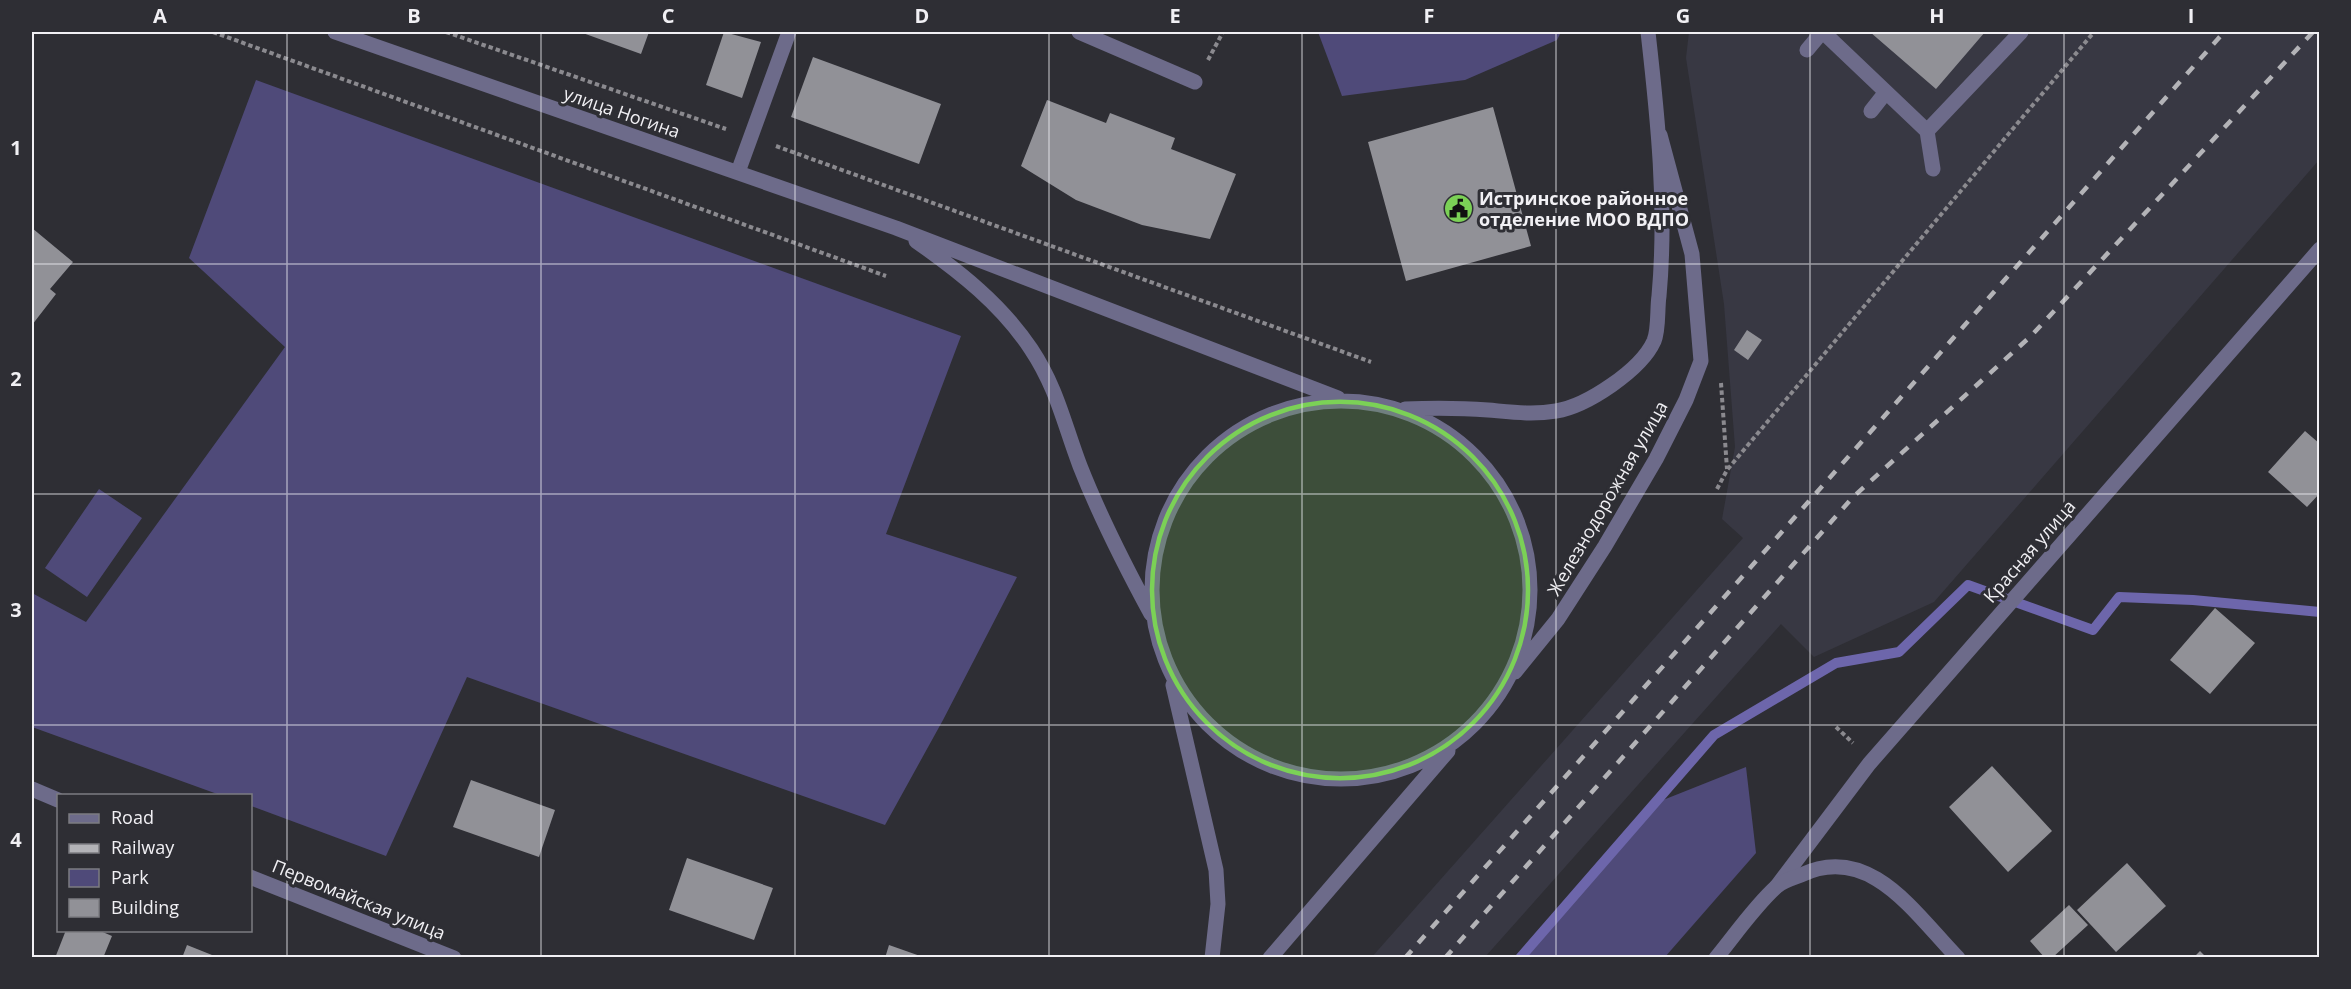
<svg xmlns="http://www.w3.org/2000/svg" width="2351" height="989" font-family="'Open Sans',sans-serif">
	<rect width="100%" height="100%" fill="#2e2e34"/>
	<!-- built -->
	<path fill="#383843" d="M1689,32h630v128l-385,442 -120,55 -33,-33 -296,333 -114,1 372,-420 -21,-19 13,-72 -11,-143 -38,-246z"/>
	<!-- green -->
	<path fill="#4f4a79" d="M1318,32h243l-4,8 -92,40 -123,16z
		M256,80l705,256 -75,198 131,43 -74,143 -58,105 -418,-148 -81,179 -135,-50 -1,-10 -30,-1 -188,-68v-134l54,29 199,-275 -96,-89z
		M99,489l43,29 -55,79 -42,-29z
		M1746,767l10,86 -91,104h-139l122,-151z"/>
	<g fill="none" stroke-linecap="round" stroke-linejoin="round">
		<!-- stream -->
		<path stroke="#6d66ab" stroke-width="10" d="M1520,958l194,-223 122,-72 63,-11 69,-67 125,45 26,-33 74,3 127,12"/>
	</g>
	<!-- building -->
	<path fill="#919197" d="M580,32h69l-8,22z
		M724,32l37,10 -19,56 -36,-13z
		M1870,32h115l-49,57z
		M813,57l128,47 -22,60 -128,-47z
		M1047,100l59,23 4,-10 65,25 -4,11 65,25 -26,65 -68,-14 -66,-25 -55,-34z
		M1493,107l38,139 -125,35 -38,-139z
		M32,228l41,34 -23,27 6,5 -24,31z
		M1747,330l15,10 -14,20 -14,-10z
		M2305,431l15,13v49l-13,14 -39,-35z
		M2215,608l40,35 -45,51 -40,-34z
		M1992,766l60,65 -44,41 -59,-65z
		M471,780l84,30 -16,47 -86,-30z
		M687,858l86,30 -19,52 -85,-30z
		M2127,863l39,43 -50,46 -39,-42z
		M2069,905l19,20 -36,33h-7l-15,-17z
		M66,930h32l14,6 -9,22h-48z
		M187,945l30,12v1h-35z
		M889,945l34,12v1h-38z
		M2200,951l7,7h-14z"/>
	<g fill="none" stroke-linecap="round" stroke-linejoin="round">
		<!-- path -->
		<path stroke="#8b8a8f" stroke-width="4" stroke-dasharray="4.5 3" stroke-linecap="butt" d="M213,32l673,244
			M446,32l280,97
			M1208,60l15,-28
			M776,146l595,216
			M1721,383l6,86
			M1717,489l10,-19 367,-438
			M1836,727l17,16"/>
		<!-- service -->
		<path stroke="#6d6b8a" stroke-width="15" d="M1079,32l116,50
			M1823,32l104,99 94,-99
			M1807,50l15,-18
			M1871,111l15,-19
			M1927,131l6,38
			M738,172l51,-140"/>
		<!-- minor -->
		<path stroke="#6d6b8a" stroke-width="15" d="M32,789l26,11
			M250,877l204,81
			M1777,886l92,-122 451,-515"/>
		<!-- tertiary -->
		<path stroke="#6d6b8a" stroke-width="15" d="M335,32l561,196 442,170
			M916,241c44,31 85,63 115,108 26,39 33,75 49,117 20,51 45,100 71,148
			M1152 590a189 189 0 1 1 378 0a189 189 0 1 1-378 0Z
			M1405,409c28,-1 55,-1 83,1 23,2 44,5 68,1 31,-5 85,-41 98,-70 5,-12 3,-32 5,-45 8,-89 -1,-176 -11,-264
			M1515,672l43,-53 47,-73 51,-87 30,-59 15,-39 -9,-107 -32,-119
			M1173,685l43,185 2,34 -6,54
			M1270,958l178,-207
			M1716,958c19,-23 38,-51 60,-71 6,-6 17,-9 25,-12 69,-33 114,39 157,83"/>
		<!-- rail -->
		<path stroke="#b3b3b7" stroke-width="4.5" stroke-dasharray="10 10" stroke-linecap="butt" d="M1405,958l819,-926
			M1445,958l408,-461 178,-161 282,-304"/>
	</g>
	<!-- marked area -->
	<path fill="#7bd156" fill-opacity="0.2" stroke="#7bd156" stroke-width="4.5" stroke-linejoin="round" d="M1152 590a188 188 0 1 1 376 0a188 188 0 1 1-376 0Z"/>
	<!-- grid -->
	<path fill="none" stroke="#f1f0f4" stroke-width="1.5" stroke-opacity="0.55" d="M287,32v926M541,32v926M795,32v926M1049,32v926M1302,32v926M1556,32v926M1810,32v926M2064,32v926M32,264h2288M32,494h2288M32,725h2288"/>
	<!-- icons -->
	<defs>
		<symbol id="civic-disc" viewBox="-11 -11 22 22"><circle r="9.5" fill="#7bd156" stroke="#2e2e34"/><path d="M-.6-6.5H3V-4.5H.6V-3L4-1V1h2V6H-6V1h2V-1L-.6-3ZM-1.2 2.5V6h2.4V2.5Z" fill="#111"/></symbol>
	</defs>
	<g fill-rule="evenodd">
		<use href="#civic-disc" x="1442" y="192" width="33" height="33"/>
	</g>
	<g text-anchor="middle" dominant-baseline="central" stroke-width="6" stroke-linejoin="round" paint-order="stroke">
		<!-- street labels -->
		<g font-size="18" fill="#f1f0f4" stroke="#2e2e34">
			<text transform="translate(622 112) rotate(19)">улица Ногина</text>
			<text transform="translate(1607 498) rotate(-60)">Железнодорожная улица</text>
			<text transform="translate(2029 551) rotate(-49)">Красная улица</text>
			<text transform="translate(359 899) rotate(22)">Первомайская улица</text>
		</g>
		<!-- poi labels -->
		<g font-size="18" font-weight="bold" fill="#f1f0f4" stroke="#2e2e34" text-anchor="start">
			<text x="1479" y="198">Истринское районное<tspan x="1479" dy="21">отделение МОО ВДПО</tspan></text>
		</g>
	</g>
	<!-- border -->
	<rect width="2351" height="989" fill="none" stroke="#2e2e34" stroke-width="66"/>
	<!-- legend -->
	<rect x="57" y="794" width="195" height="138" fill="#2e2e34" stroke="#7c7c81" stroke-width="1.5"/>
	<rect x="69" y="814" width="30" height="9" fill="#6d6b8a" stroke="#7c7c81" stroke-width="1.5"/>
	<text x="111" y="824" font-size="18" fill="#f1f0f4">Road</text>
	<rect x="69" y="844" width="30" height="9" fill="#b3b3b7" stroke="#7c7c81" stroke-width="1.5"/>
	<text x="111" y="854" font-size="18" fill="#f1f0f4">Railway</text>
	<rect x="69" y="869" width="30" height="18" fill="#4f4a79" stroke="#7c7c81" stroke-width="1.5"/>
	<text x="111" y="884" font-size="18" fill="#f1f0f4">Park</text>
	<rect x="69" y="899" width="30" height="18" fill="#919197" stroke="#7c7c81" stroke-width="1.5"/>
	<text x="111" y="914" font-size="18" fill="#f1f0f4">Building</text>
	<rect x="33" y="33" width="2285" height="923" fill="none" stroke="#f1f0f4" stroke-width="2"/>
	<g font-size="20" text-anchor="middle" font-weight="bold" fill="#f1f0f4">
		<text x="160" y="23">A</text>
		<text x="414" y="23">B</text>
		<text x="668" y="23">C</text>
		<text x="922" y="23">D</text>
		<text x="1175" y="23">E</text>
		<text x="1429" y="23">F</text>
		<text x="1683" y="23">G</text>
		<text x="1937" y="23">H</text>
		<text x="2191" y="23">I</text>
		<text x="16" y="155">1</text>
		<text x="16" y="386">2</text>
		<text x="16" y="617">3</text>
		<text x="16" y="847">4</text>
	</g>
</svg>
